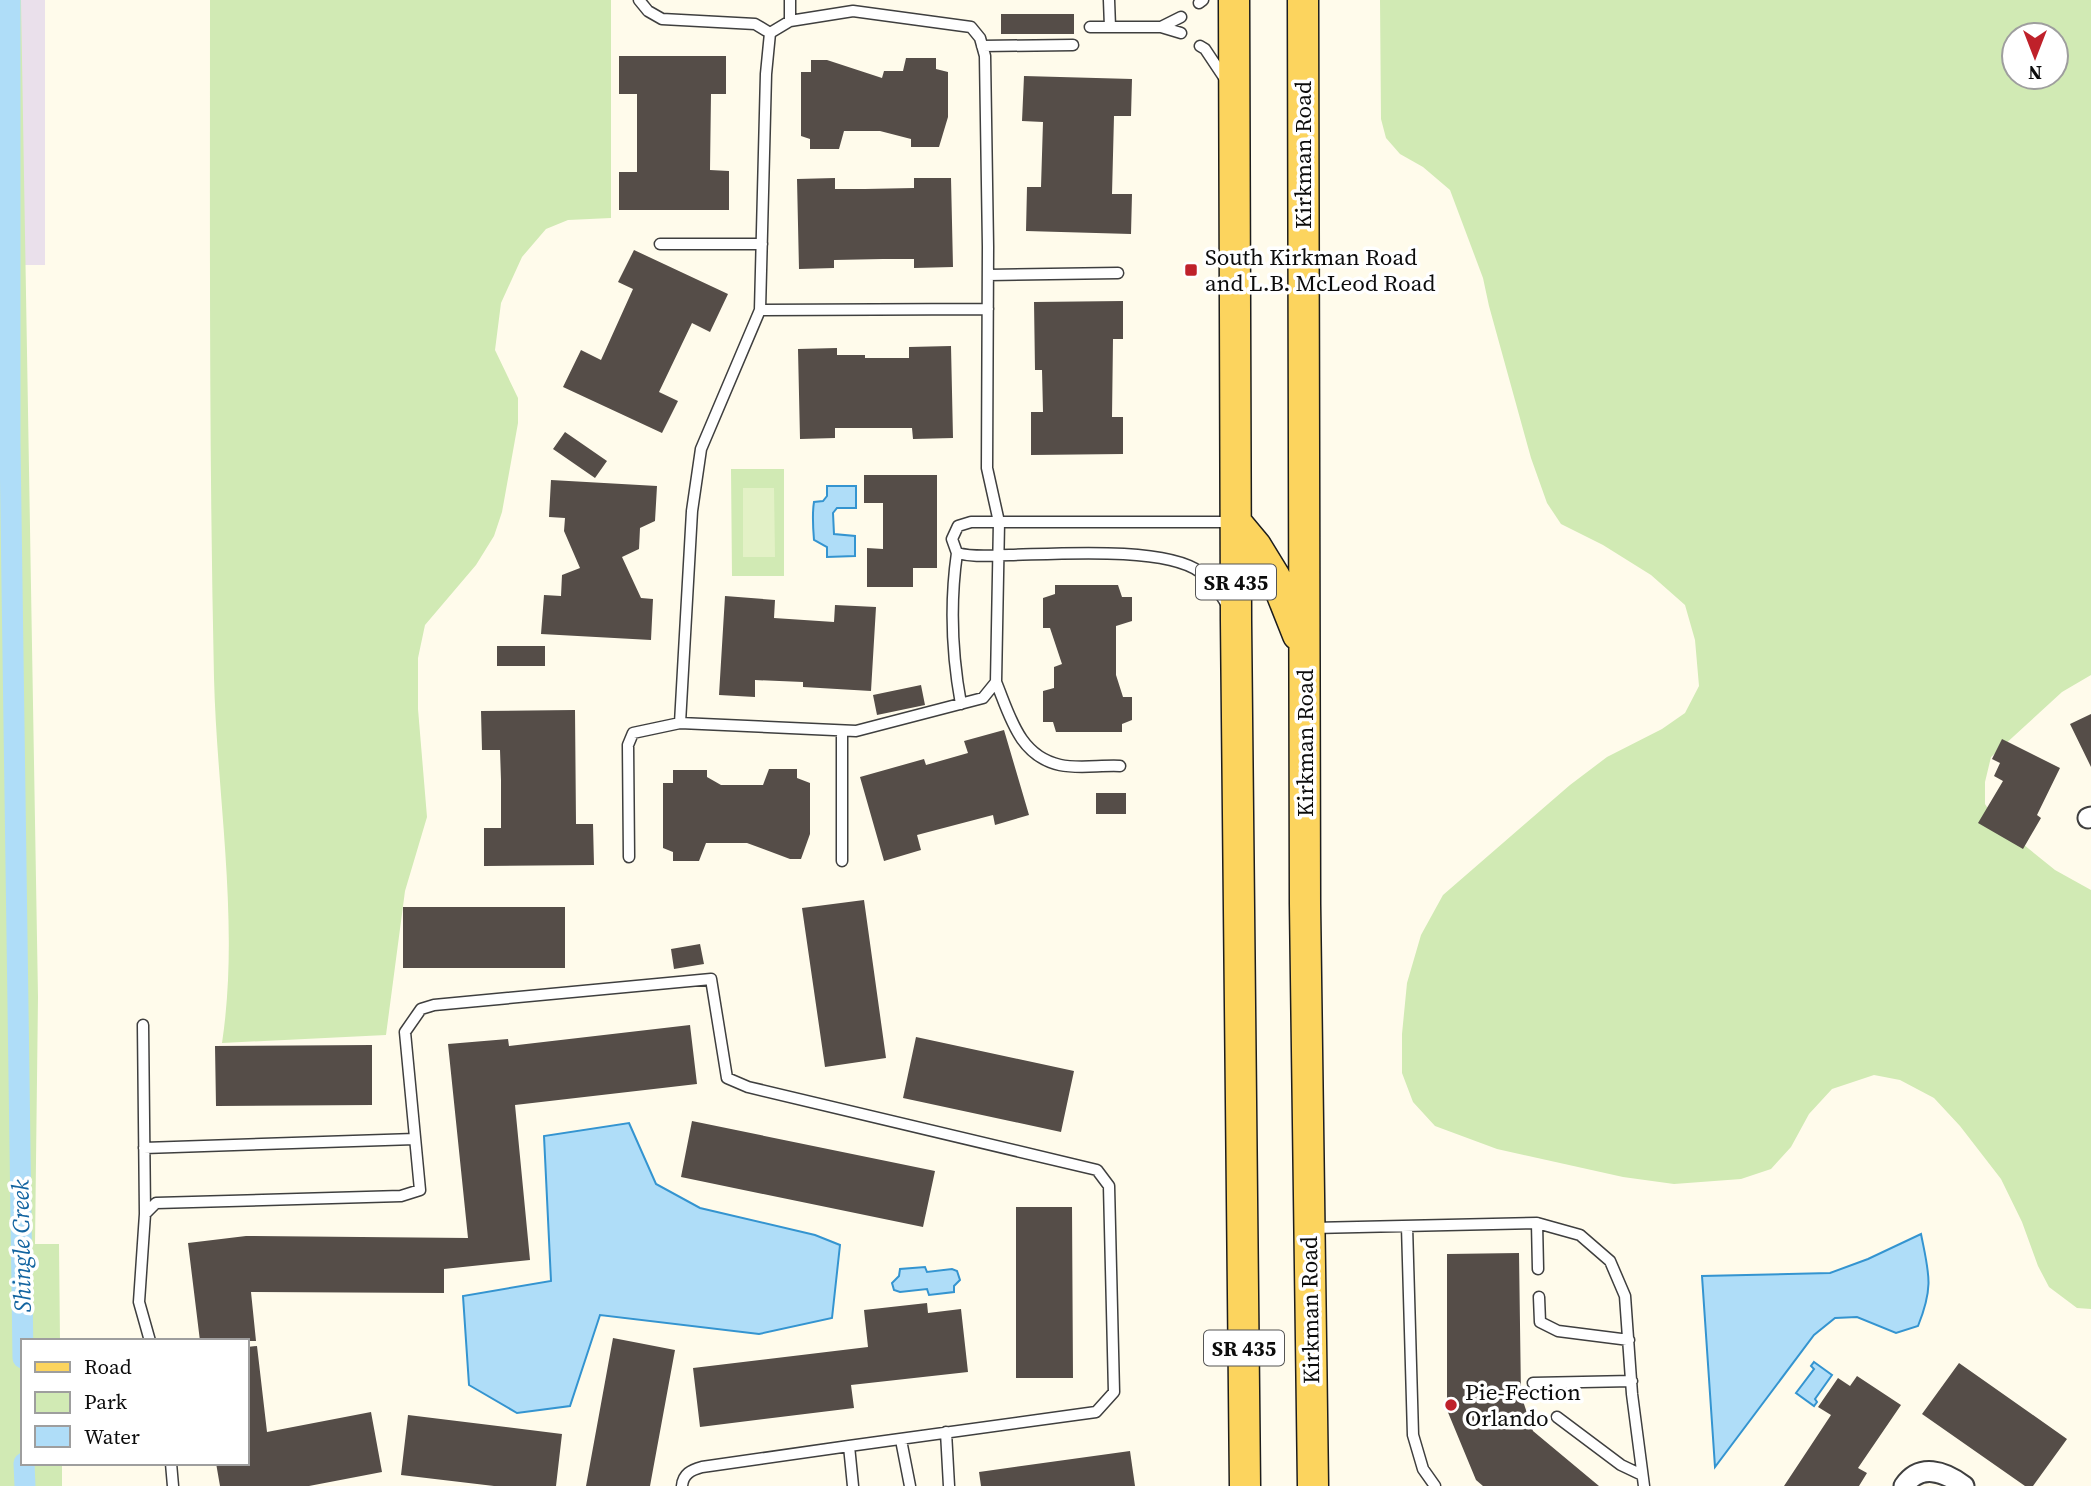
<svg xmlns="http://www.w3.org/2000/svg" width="2091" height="1486" font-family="'Source Serif 4',serif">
	<rect width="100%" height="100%" fill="#fffbeb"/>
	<!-- industrial -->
	<path fill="#eae0eb" d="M0,0h45v265h-45z"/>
	<!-- green -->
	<path fill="#d1eab4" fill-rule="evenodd" d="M0,0h21l17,997 -3,247h24l1,97h-37v122h39v23h-62z
		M210,0h401v218l-43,2 -22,9 -24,28 -21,46 -6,47 23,48v25l-16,89 -8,24 -18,29 -51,60 -7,33v51l9,108 -22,74 -19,144 -164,8c18,-119 -5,-245 -8,-365 -5,-226 -4,-452 -4,-678z
		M1380,0h711v675l-29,17 -71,65 -6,25v22l13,20 57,46 36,20v419l-14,-1 -28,-21 -11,-21 -16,-44 -21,-43 -41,-53 -26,-28 -34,-18 -26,-5 -42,14 -23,25 -18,33 -20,22 -30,10 -67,5 -51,-7 -126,-28 -62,-23 -22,-24 -11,-29v-39l5,-51 14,-48 22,-40 127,-110 37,-28 55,-28 23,-16 14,-27 -4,-46 -10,-35 -34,-30 -48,-30 -42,-21 -14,-21 -16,-45 -42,-152 -6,-28 -33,-88 -27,-23 -23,-13 -14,-16 -5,-19zM2014,35h42v42h-42z
		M731,469h53v107h-52z"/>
	<!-- pitch -->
	<path fill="#e3f1c6" d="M743,488h31l1,69h-32z"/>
	<!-- water -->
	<path fill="#afddf8" stroke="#3494d0" stroke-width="2" d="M827,486h29v22h-19l-4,5 1,21 21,2v20l-28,1v-10l-13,-7c-1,-12 -2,-26 0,-38l9,-1 4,-5z
		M629,1123l27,61 44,24 115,27 25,10 -8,73 -73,16 -159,-19 -30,91 -53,7 -48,-28 -6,-89 88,-15 -7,-145z
		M1921,1234c8,40 13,52 -3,92l-22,7 -39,-16 -22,1 -21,17 -99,132 -13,-191 128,-3 38,-14z
		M925,1267l2,5 25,-3 5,2 3,9 -6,6v6l-25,3 -2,-6 -27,3 -6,-2 -2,-7 7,-7 1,-7z
		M1814,1362l18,13 -17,24 2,3 -3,4 -18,-13 18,-24 -3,-3z"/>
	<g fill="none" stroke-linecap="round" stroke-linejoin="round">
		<!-- canal -->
		<path stroke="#afddf8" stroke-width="21" d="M10,0v443l13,915
			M24,1463l1,23"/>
	</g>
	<!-- building -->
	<path fill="#554d48" d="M1001,14h73v20h-73z
		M619,56h107v38h-15l-1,76 19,1v39h-110v-38h18v-78h-18z
		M906,58h30v11l12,3v45l-9,30h-28v-8l-31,-8h-36l-5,18h-29v-10l-9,-3v-64h10v-12h16l55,18 2,-7h19z
		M1024,76l108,3 -1,37h-17l-2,78h20l-1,40 -105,-3 1,-44h14l2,-65 -21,-1z
		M835,178v11h30l49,-1v-10h37l2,89 -39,1v-9h-31l-49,1v8l-35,1 -2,-90z
		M634,250l94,44 -18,38 -18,-9 -33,69 19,9 -16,32 -99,-46 18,-37 20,10 32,-71 -15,-7z
		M1123,301v38h-10l-1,78h11v37l-92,1v-43h12l-1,-42h-7l-1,-68z
		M951,346l2,92 -40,1 -1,-11h-77v10l-35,1 -2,-90 39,-1v7h28v3h44v-11z
		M565,432l42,29 -12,17 -42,-29z
		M864,475h73v93h-24v19h-46v-39l16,1v-46h-19z
		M551,480l106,6 -2,35 -15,7 -1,21 -17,8 19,41 12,1 -2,41 -110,-6 3,-39 17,1 1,-21 18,-7 -16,-37 1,-13 -16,-1z
		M1055,585h63l4,12h10v24l-16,5v49l7,22h9v23l-10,4v8h-66l-3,-10h-10v-31l11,-3v-21l8,-3 -12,-36h-7v-30l12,-4z
		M725,596l50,4 -1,18 60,4 1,-17 41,2 -5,84 -68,-4v-5l-48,-2v17l-36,-2z
		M497,646h48v20h-48z
		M921,685l4,20 -48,10 -4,-20z
		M575,710l1,114h17l1,41 -110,1v-38h17v-48l-1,-30h-18l-1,-39z
		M2091,714v53l-21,-43z
		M1004,730l25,85 -34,10 -2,-10 -76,20 4,15 -37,11 -24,-84 64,-18 2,6 42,-12 -4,-12z
		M2002,739l58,29 -23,47 4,3 -18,31 -45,-26 25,-42 -9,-5 6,-13 -8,-4z
		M769,769h28v9l13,5v51l-9,25h-11l-43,-16h-41l-7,18h-26v-9l-10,-4v-65h10v-13h34v7l14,8h42z
		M1096,793h30v21h-30z
		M864,900l22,158 -61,9 -23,-159z
		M403,907h162v61h-162z
		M700,944l4,20 -30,5 -3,-20z
		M690,1025l7,59 -182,21 15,155 -86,9v24l-193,-1 5,49h-56l-12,-98 58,-7 222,2 -20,-194 60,-5 1,7z
		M916,1037l158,34 -13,61 -158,-34z
		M372,1045v60l-156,1 -1,-60z
		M692,1121l243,50 -12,56 -242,-50z
		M1016,1207h56l1,171h-57z
		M1519,1253l2,142 12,36 66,55h-116l-7,-6 -29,-70v-156z
		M927,1303l1,10 33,-4 7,63 -117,13 3,23 -154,19 -7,-59 175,-21 -4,-37z
		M613,1338l62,12 -25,136h-64z
		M257,1346l10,86 104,-20 11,60 -73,14h-89l-4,-23h31v-116z
		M1959,1363l108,76 -34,47h-8l-103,-72z
		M1857,1376l44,29 -43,63 9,5 -8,13h-75l47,-71 -13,-8 20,-29 12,8z
		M408,1415l154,19 -6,52h-62l-93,-11z
		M1130,1451l5,35h-154l-2,-14z"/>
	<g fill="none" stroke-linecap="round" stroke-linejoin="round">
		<defs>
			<path id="service" d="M639,0l9,11 14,8 93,5 15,9 -4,41 -6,236 -59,139 -9,62 -12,212
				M1109,0l1,27
				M1199,3l4,-3
				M790,21v-21
				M1090,27h71l20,6
				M1161,27l20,-10
				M982,46l91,-1
				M1200,46l5,3 20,30
				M660,244h102
				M988,275l130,-2
				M760,310l228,-1
				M957,553c-7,49 -5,102 4,151
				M1227,605c-7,-12 -16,-24 -27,-33 -35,-26 -144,-18 -190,-17 -18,0 -34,3 -53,-2l-5,-14 6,-13 13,-4h262
				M996,682c14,34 23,74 64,83 18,4 41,0 60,1
				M842,731v130
				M629,857l-1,-112 5,-12 47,-10 176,8 127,-33 13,-16 3,-160 -12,-54 1,-221 -3,-191 -5,-18 -9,-11 -118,-16 -63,10 -20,12
				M143,1025l2,189
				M144,1148l271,-9
				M1537,1223l1,46
				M1407,1226l6,209 10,34 12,17
				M1313,1228l224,-5 43,12 30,26 15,35 7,98 12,92
				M1539,1297l1,25 18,9 71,9
				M150,1341l-11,-39 6,-88 11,-11 245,-7 19,-6 -15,-158 16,-23 13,-4 277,-26 16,99 21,9 349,83 12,16 5,206 -18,20 -247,34 4,40
				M1533,1383l99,-2
				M1557,1417l64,48 21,10
				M946,1432l3,54
				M901,1440l9,46
				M171,1463l2,23
				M682,1486c1,-12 9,-16 20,-19l147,-21"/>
			<path id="minor" d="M2088,818l3,-1
				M1904,1486c16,-23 40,-15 60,0"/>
			<path id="primary" d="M1234,0l2,621 9,865
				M1303,0l2,904 8,582
				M1236,522l20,24 19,31 23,58"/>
		</defs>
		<!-- service casing -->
		<use href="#service" stroke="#3f3f3f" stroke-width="13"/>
		<!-- minor casing -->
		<use href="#minor" stroke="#3f3f3f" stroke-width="23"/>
		<!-- primary casing -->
		<use href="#primary" stroke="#1d1d1d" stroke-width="33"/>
		<!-- service -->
		<use href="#service" stroke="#fff" stroke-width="10"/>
		<!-- minor -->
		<use href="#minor" stroke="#fff" stroke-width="19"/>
		<!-- primary -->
		<use href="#primary" stroke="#fcd45e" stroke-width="30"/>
	</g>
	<!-- markers -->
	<g fill="#bf212a" stroke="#fff" stroke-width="2.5">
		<rect x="1184" y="263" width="14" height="14" rx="3.5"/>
		<circle cx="1451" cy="1405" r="7"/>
	</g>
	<g text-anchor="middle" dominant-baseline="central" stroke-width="7" stroke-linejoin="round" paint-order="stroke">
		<!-- shield labels -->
		<g fill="#fff" stroke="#555" stroke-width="2">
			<rect x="1196" y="564.5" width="80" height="35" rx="5"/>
			<rect x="1204" y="1330.5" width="80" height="35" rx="5"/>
		</g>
		<g font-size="21" font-weight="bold" fill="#0c0c0c">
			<text x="1236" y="582">SR 435</text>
			<text x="1244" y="1348">SR 435</text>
		</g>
		<!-- street labels -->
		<g font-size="23" fill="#0c0c0c" stroke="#fff">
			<text transform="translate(1303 155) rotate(-90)">Kirkman Road</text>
			<text transform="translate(1305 743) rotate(-90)">Kirkman Road</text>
			<text transform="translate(1310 1310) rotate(-91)">Kirkman Road</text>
		</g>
		<!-- poi labels -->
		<g font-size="23" fill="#0c0c0c" stroke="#fff" text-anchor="start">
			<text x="1205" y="257">South Kirkman Road<tspan x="1205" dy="26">and L.B. McLeod Road</tspan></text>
			<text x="1465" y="1392">Pie-Fection<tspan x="1465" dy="26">Orlando</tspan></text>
		</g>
		<!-- water labels -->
		<g font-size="24" font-style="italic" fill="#1364a0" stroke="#fff">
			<text transform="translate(21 1246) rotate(-91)">Shingle Creek</text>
		</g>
	</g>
	<!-- legend -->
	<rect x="21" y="1339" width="228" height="126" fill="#ffffff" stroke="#9e9e9e" stroke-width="2"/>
	<rect x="35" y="1362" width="35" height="10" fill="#fcd45e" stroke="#9e9e9e" stroke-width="2"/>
	<text x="84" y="1374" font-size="21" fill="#0c0c0c">Road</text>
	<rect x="35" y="1392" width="35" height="21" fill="#d1eab4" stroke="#9e9e9e" stroke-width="2"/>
	<text x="84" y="1409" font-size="21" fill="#0c0c0c">Park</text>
	<rect x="35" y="1426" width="35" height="21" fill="#afddf8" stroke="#9e9e9e" stroke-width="2"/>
	<text x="84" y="1444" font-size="21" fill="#0c0c0c">Water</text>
	<!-- north arrow -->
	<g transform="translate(2035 56) rotate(180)"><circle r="33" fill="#ffffff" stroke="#9e9e9e" stroke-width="2"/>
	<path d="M0-5L12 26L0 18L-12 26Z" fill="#bf212a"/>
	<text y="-10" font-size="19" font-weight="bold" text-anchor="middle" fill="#0c0c0c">N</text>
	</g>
</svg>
